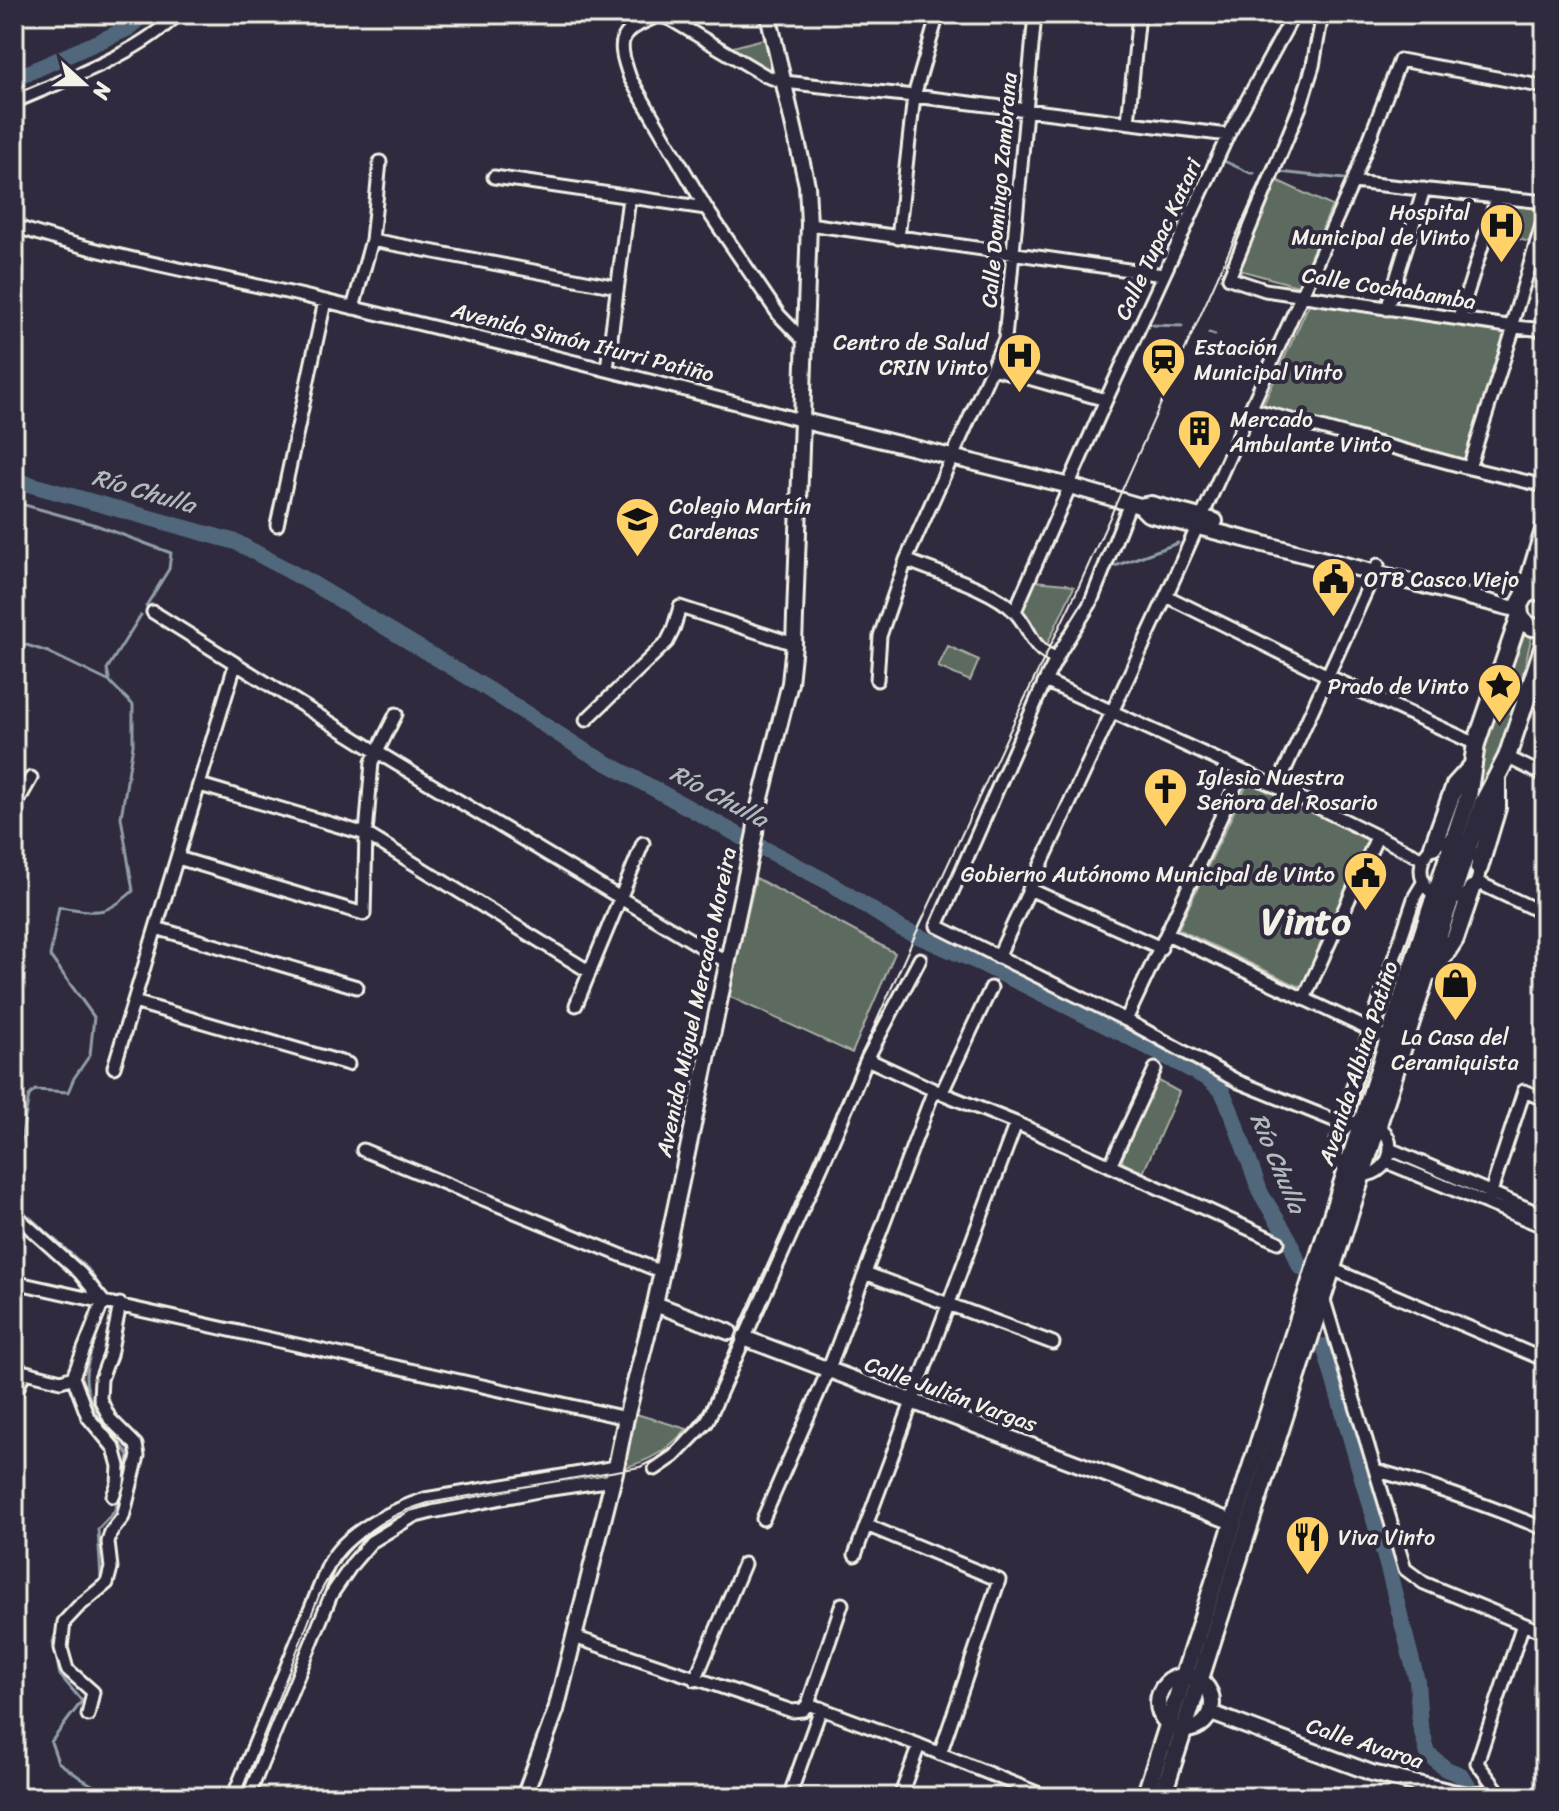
<svg xmlns="http://www.w3.org/2000/svg" width="1559" height="1811" font-family="Sriracha,sans-serif">
	<rect width="100%" height="100%" fill="#2f2a3d"/>
	<filter id="ink" filterUnits="userSpaceOnUse"><feTurbulence type="fractalNoise" baseFrequency=".0125" numOctaves="2"/><feDisplacementMap in="SourceGraphic" scale="16" xChannelSelector="R" yChannelSelector="G"/><feConvolveMatrix kernelMatrix="1 2 1 2 8 2 1 2 1" color-interpolation-filters="sRGB"/></filter>
	<g filter="url(#ink)">
		<!-- green -->
		<path fill="#5c6b61" stroke="#a8aea4" stroke-width="2" d="M767,38l7,34h-4l-41,-24z
			M1276,180l56,26 -34,80 -62,-17z
			M1499,203l39,6 1,4 -10,29 -39,-12z
			M1312,303l196,29 -43,130 -200,-56 -1,-3 45,-99z
			M1034,581l32,3 8,3 -29,62 -23,-38z
			M1522,631l10,4 -14,60 -17,51 -26,57 11,-63z
			M948,646l31,14 -9,21 -32,-14z
			M1249,780l117,56 2,6 -65,143 -5,1 -120,-57z
			M756,878l139,75 -43,100 -124,-57z
			M1159,1081l20,11 -36,81 -20,-10 -1,-4 33,-76z
			M636,1414l51,15c-21,22 -35,31 -64,39z"/>
		<g fill="none" stroke-linecap="round" stroke-linejoin="round">
			<!-- stream -->
			<path stroke="#929fa7" stroke-width="3" d="M1224,161l26,12h4
				M1279,172l65,7
				M1152,325l30,1
				M1209,333l6,2
				M14,502l82,23 75,28 -2,16 -23,37
				M1115,566l63,-23
				M14,641l34,11 62,30
				M14,1178l15,-82 6,-6 33,2 6,-14 16,-23 4,-38 -44,-61 9,-49c38,5 44,11 74,-16l-12,-74 12,-72v-40l-23,-23 -3,-13 34,-54
				M14,1189l2,16 72,64 19,27v3
				M85,1594l16,-15 -3,-50 16,-17 11,-33 4,-24c-20,-26 -49,-54 -42,-88 4,-21 14,-40 20,-61
				M59,1623l-6,19 7,33 22,26 -31,41 7,20 24,17 30,18"/>
			<!-- river -->
			<path stroke="#51687b" stroke-width="16" d="M14,79l113,-50 17,-15
				M14,480l222,62 79,43 168,101 102,65 159,87 84,44 74,47 82,36 137,68 87,46 14,12 8,18 31,85 28,45 11,28
				M1324,1346l64,222 29,113 3,44 8,29 18,15 15,6 14,22"/>
			<defs>
				<path id="minor" d="M1014,14l20,4
					M1322,14l-9,52 -13,41 -71,171 36,12 249,37 31,3
					M14,102c54,-24 121,-46 164,-88
					M1128,122l11,-108
					M494,177l212,31
					M1353,182l192,20
					M809,224l354,51
					M14,226c101,34 208,50 311,75 159,38 317,77 475,119
					M898,238l16,-142 24,-82
					M372,240l245,47
					M353,308l19,-68 8,-78
					M1387,309l37,-120
					M1459,319l38,-121
					M1511,327l34,-112
					M805,342l-26,-27 -73,-107 -76,-130c-15,-42 -10,-46 30,-63l10,4 96,57 18,6 130,14 314,39
					M993,368l113,32
					M607,369l22,-171
					M1251,409l218,59 76,18
					M1469,468l45,-141
					M1068,486l38,-86 122,-265 66,-121
					M1130,503l-40,101 -29,46 -16,31 -108,245 189,94 113,62 97,39 9,8
					M277,525l48,-224
					M906,560c31,13 88,29 109,52 17,18 15,37 41,46
					M1166,596l162,80 148,68
					M1015,611l55,-125
					M153,612l224,140 350,210
					M877,680l3,-44 26,-76 99,-221 30,-325
					M1045,681l232,106 146,72
					M586,720l81,-78 6,-12 7,-23 114,37
					M1507,757l38,19
					M200,785l166,49 224,138
					M1277,787l101,-222
					M14,808l17,-30
					M1421 870a29 29 0 1 1 58 0a29 29 0 1 1-58 0Z
					M178,858l186,56 2,-80 6,-72 24,-48
					M1477,882l68,32
					M1029,889l132,59
					M156,928l201,59
					M1167,934l222,105
					M998,957l168,-361 187,-414 47,-122 145,27
					M1304,999l73,-162
					M134,1002l214,62
					M576,1005l67,-162
					M1126,1020l116,-248
					M867,1059l67,31 82,33 262,119
					M114,1067l121,-402
					M942,1092l49,-104
					M1336 1148a27 27 0 1 1 54 0a27 27 0 1 1-54 0Z
					M1350,1125l-4,-11 1,-7 23,-77 45,-134 9,-15
					M1390,1149l155,67
					M363,1150l299,122
					M1386,1162l159,65
					M1110,1166l45,-97
					M1489,1198l35,-107 21,9
					M14,1214l66,59 23,28 -30,76 -12,4 -47,-12
					M1332,1269l213,91
					M865,1273l188,70
					M14,1282l612,136
					M1323,1297l82,272 19,14 121,50
					M73,1377l15,40 26,31 5,18 -1,17 -5,13
					M14,1397l10,-25
					M655,1469l19,-13 33,-34 124,-277 36,-86 53,-100
					M1375,1470c58,16 114,36 170,59
					M763,1519l65,-148 106,-281
					M866,1525l133,55 -59,174
					M855,1555l161,-432
					M574,1637l218,74 11,-1 5,-6 111,41 128,52
					M695,1680l49,-116
					M808,1704l34,-100
					M88,1715l5,-23 -26,-23 -6,-21 3,-26 14,-15 29,-24 4,-15 -3,-26 3,-10 12,-15 15,-61 -2,-11 -26,-26 -10,-20 1,-20 9,-24 10,-51
					M1502,1796l-25,-33 46,-139
					M233,1797l89,-216c3,-8 6,-17 11,-24 18,-27 62,-48 92,-58l191,-32
					M248,1797l83,-202 22,-32 18,-21 41,-25 20,-5 106,-21 75,-11
					M789,1797l32,-89
					M900,1797l19,-52"/>
				<path id="major" d="M800,420l270,66 70,20 8,8 371,96
					M1140,506l11,-2 64,17
					M655,1304l74,28
					M744,1338l489,184
					M1158 1703a27 27 0 1 1 54 0a27 27 0 1 1-54 0Z
					M1211,1713l161,60 84,20 13,2 25,-3 14,5
					M524,1797l32,-87 59,-238 11,-54 29,-114 100,-471 2,-19 33,-131 4,-39 15,-420 -2,-39 -39,-171"/>
				<path id="highway" d="M1524,596l8,-5 13,1
					M1520,615c5,11 14,15 25,11
					M1433,846l22,-61 18,-20
					M1479,868l18,-60v-28
					M1434,971l21,-32 17,-50
					M1145,1797l284,-883 39,-117 8,-53 44,-129 -1,-10 5,-9 21,-69
					M1162,1797l282,-878 39,-116 24,-46 38,-115"/>
			</defs>
			<!-- minor casing -->
			<use href="#minor" stroke="#f4f1e8" stroke-width="17"/>
			<!-- major casing -->
			<use href="#major" stroke="#f4f1e8" stroke-width="20"/>
			<!-- highway casing -->
			<use href="#highway" stroke="#f4f1e8" stroke-width="22"/>
			<!-- minor -->
			<use href="#minor" stroke="#2f2a3d" stroke-width="11"/>
			<!-- major -->
			<use href="#major" stroke="#2f2a3d" stroke-width="14"/>
			<!-- highway -->
			<use href="#highway" stroke="#2f2a3d" stroke-width="16"/>
			<!-- tram -->
			<path stroke="#f4f1e8" stroke-width="2" d="M239,1797l81,-204c25,-48 56,-75 108,-90l212,-36 14,-7 25,-18 19,-23 10,-17 28,-67 176,-393 112,-242 51,-105 204,-455c16,-41 31,-82 37,-126"/>
		</g>
	</g>
	<!-- icons -->
	<defs>
		<symbol id="hospital-pin" viewBox="-11 -11 22 30"><path d="M0 17L-7.5 6A9.5 9.5 0 1 1 7.5 6Z" fill="#ffd166" stroke="#2f2a3d"/><path d="M-5-5h3v3.5h4V-5h3V5h-3V1.5h-4V5h-3Z" fill="#111"/></symbol>
		<symbol id="station-pin" viewBox="-11 -11 22 30"><path d="M0 17L-7.5 6A9.5 9.5 0 1 1 7.5 6Z" fill="#ffd166" stroke="#2f2a3d"/><path d="M-3-6H3Q5-6 5-4V2Q5 4 3 4L4.5 6H3L1.5 4h-3L-3 6H-4.5L-3 4Q-5 4-5 2V-4Q-5-6-3-6ZM-3.5-4v3h7v-3ZM-3.5 1v1.5H-2V1ZM2 1v1.5H3.5V1Z" fill="#111"/></symbol>
		<symbol id="building-pin" viewBox="-11 -11 22 30"><path d="M0 17L-7.5 6A9.5 9.5 0 1 1 7.5 6Z" fill="#ffd166" stroke="#2f2a3d"/><path d="M-4-6H4V6H1V3H-1V6H-4ZM-2.5-4.3h1.7v1.8h-1.7ZM.8-4.3h1.7v1.8H.8ZM-2.5-1h1.7V.8h-1.7ZM.8-1h1.7V.8H.8Z" fill="#111"/></symbol>
		<symbol id="school-pin" viewBox="-11 -11 22 30"><path d="M0 17L-7.5 6A9.5 9.5 0 1 1 7.5 6Z" fill="#ffd166" stroke="#2f2a3d"/><path d="M0-5L7-2L0 1L-7-2ZM-4 1L0 2.5L4 1V4Q0 6-4 4Z" fill="#111"/></symbol>
		<symbol id="civic-pin" viewBox="-11 -11 22 30"><path d="M0 17L-7.5 6A9.5 9.5 0 1 1 7.5 6Z" fill="#ffd166" stroke="#2f2a3d"/><path d="M-.6-6.5H3V-4.5H.6V-3L4-1V1h2V6H-6V1h2V-1L-.6-3ZM-1.2 2.5V6h2.4V2.5Z" fill="#111"/></symbol>
		<symbol id="sight-pin" viewBox="-11 -11 22 30"><path d="M0 17L-7.5 6A9.5 9.5 0 1 1 7.5 6Z" fill="#ffd166" stroke="#2f2a3d"/><path d="M0-6L1.8-2.2L6-1.7L2.9 1.2L3.7 5.4L0 3.3L-3.7 5.4L-2.9 1.2L-6-1.7L-1.8-2.2Z" fill="#111"/></symbol>
		<symbol id="church-pin" viewBox="-11 -11 22 30"><path d="M0 17L-7.5 6A9.5 9.5 0 1 1 7.5 6Z" fill="#ffd166" stroke="#2f2a3d"/><path d="M-1.2-6h2.4v3.5h3.3v2.4h-3.3V6h-2.4V-.1h-3.3v-2.4h3.3Z" fill="#111"/></symbol>
		<symbol id="shop-pin" viewBox="-11 -11 22 30"><path d="M0 17L-7.5 6A9.5 9.5 0 1 1 7.5 6Z" fill="#ffd166" stroke="#2f2a3d"/><path d="M-5-2.5h2.3a2.7 3.5 0 0 1 5.4 0H5L5.5 6h-11ZM-1.5-2.5h3a1.5 2.3 0 0 0-3 0Z" fill="#111"/></symbol>
		<symbol id="restaurant-pin" viewBox="-11 -11 22 30"><path d="M0 17L-7.5 6A9.5 9.5 0 1 1 7.5 6Z" fill="#ffd166" stroke="#2f2a3d"/><path d="M-5-6h1v4h1v-4h1v4h1v-4h1v5L-1.5 .5V6h-2V.5L-5-1ZM5-6V6H3V1.5H1.5Q1.5-4 5-6Z" fill="#111"/></symbol>
	</defs>
	<g fill-rule="evenodd">
		<use href="#hospital-pin" x="1476" y="200" width="51" height="69"/>
		<use href="#hospital-pin" x="994" y="330" width="51" height="69"/>
		<use href="#station-pin" x="1138" y="334" width="51" height="69"/>
		<use href="#building-pin" x="1174" y="406" width="51" height="69"/>
		<use href="#school-pin" x="612" y="494" width="51" height="69"/>
		<use href="#civic-pin" x="1308" y="554" width="51" height="69"/>
		<use href="#sight-pin" x="1474" y="660" width="51" height="69"/>
		<use href="#church-pin" x="1140" y="764" width="51" height="69"/>
		<use href="#civic-pin" x="1340" y="848" width="51" height="69"/>
		<use href="#shop-pin" x="1430" y="958" width="51" height="69"/>
		<use href="#restaurant-pin" x="1282" y="1512" width="51" height="69"/>
	</g>
	<g text-anchor="middle" dominant-baseline="central" stroke-width="8" stroke-linejoin="round" paint-order="stroke">
		<!-- street labels -->
		<g font-size="22" fill="#f4f1e8" stroke="#2f2a3d">
			<text transform="translate(999 190) rotate(-85)">Calle Domingo Zambrana</text>
			<text transform="translate(1158 239) rotate(-65)">Calle Tupac Katari</text>
			<text transform="translate(1389 288) rotate(9)">Calle Cochabamba</text>
			<text transform="translate(583 342) rotate(14)">Avenida Simón Iturri Patiño</text>
			<text transform="translate(696 1002) rotate(-78)">Avenida Miguel Mercado Moreira</text>
			<text transform="translate(1358 1063) rotate(-72)">Avenida Albina Patiño</text>
			<text transform="translate(951 1394) rotate(20)">Calle Julián Vargas</text>
			<text transform="translate(1365 1743) rotate(18)">Calle Avaroa</text>
		</g>
		<!-- poi labels -->
		<g font-size="22" fill="#f4f1e8" stroke="#2f2a3d" text-anchor="start">
			<text x="1470" y="212" text-anchor="end">Hospital<tspan x="1470" dy="25">Municipal de Vinto</tspan></text>
			<text x="988" y="342" text-anchor="end">Centro de Salud<tspan x="988" dy="25">CRIN Vinto</tspan></text>
			<text x="1194" y="347">Estación<tspan x="1194" dy="25">Municipal Vinto</tspan></text>
			<text x="1230" y="419">Mercado<tspan x="1230" dy="25">Ambulante Vinto</tspan></text>
			<text x="669" y="506">Colegio Martín<tspan x="669" dy="25">Cardenas</tspan></text>
			<text x="1364" y="579">OTB Casco Viejo</text>
			<text x="1469" y="686" text-anchor="end">Prado de Vinto</text>
			<text x="1197" y="777">Iglesia Nuestra<tspan x="1197" dy="25">Señora del Rosario</tspan></text>
			<text x="1335" y="874" text-anchor="end">Gobierno Autónomo Municipal de Vinto</text>
			<text x="1455" y="1037" text-anchor="middle">La Casa del<tspan x="1455" dy="25">Ceramiquista</tspan></text>
			<text x="1338" y="1537">Viva Vinto</text>
		</g>
		<!-- water labels -->
		<g font-size="24" font-style="italic" fill="#b3babc" stroke="#2f2a3d">
			<text transform="translate(144 491) rotate(16)">Río Chulla</text>
			<text transform="translate(719 796) rotate(28)">Río Chulla</text>
			<text transform="translate(1278 1163) rotate(67)">Río Chulla</text>
		</g>
		<!-- town labels -->
		<g font-size="38" font-weight="bold" fill="#f4f1e8" stroke="#2f2a3d">
			<text x="1306" y="921">Vinto</text>
		</g>
	</g>
	<!-- margin -->
	<rect width="1559" height="1811" fill="none" stroke="#2f2a3d" stroke-width="48"/>
	<rect x="24" y="24" width="1511" height="1763" fill="none" stroke="#f4f1e8" stroke-width="3" filter="url(#ink)"/>
	<!-- north arrow -->
	<g transform="translate(84 84) rotate(111)" stroke="#2f2a3d" stroke-width="6" paint-order="stroke">
	<path d="M0-6L14 30L0 20L-14 30Z" fill="#f4f1e8"/>
	<text y="-12" font-size="22" font-weight="bold" text-anchor="middle" fill="#f4f1e8">N</text>
	</g>
</svg>
